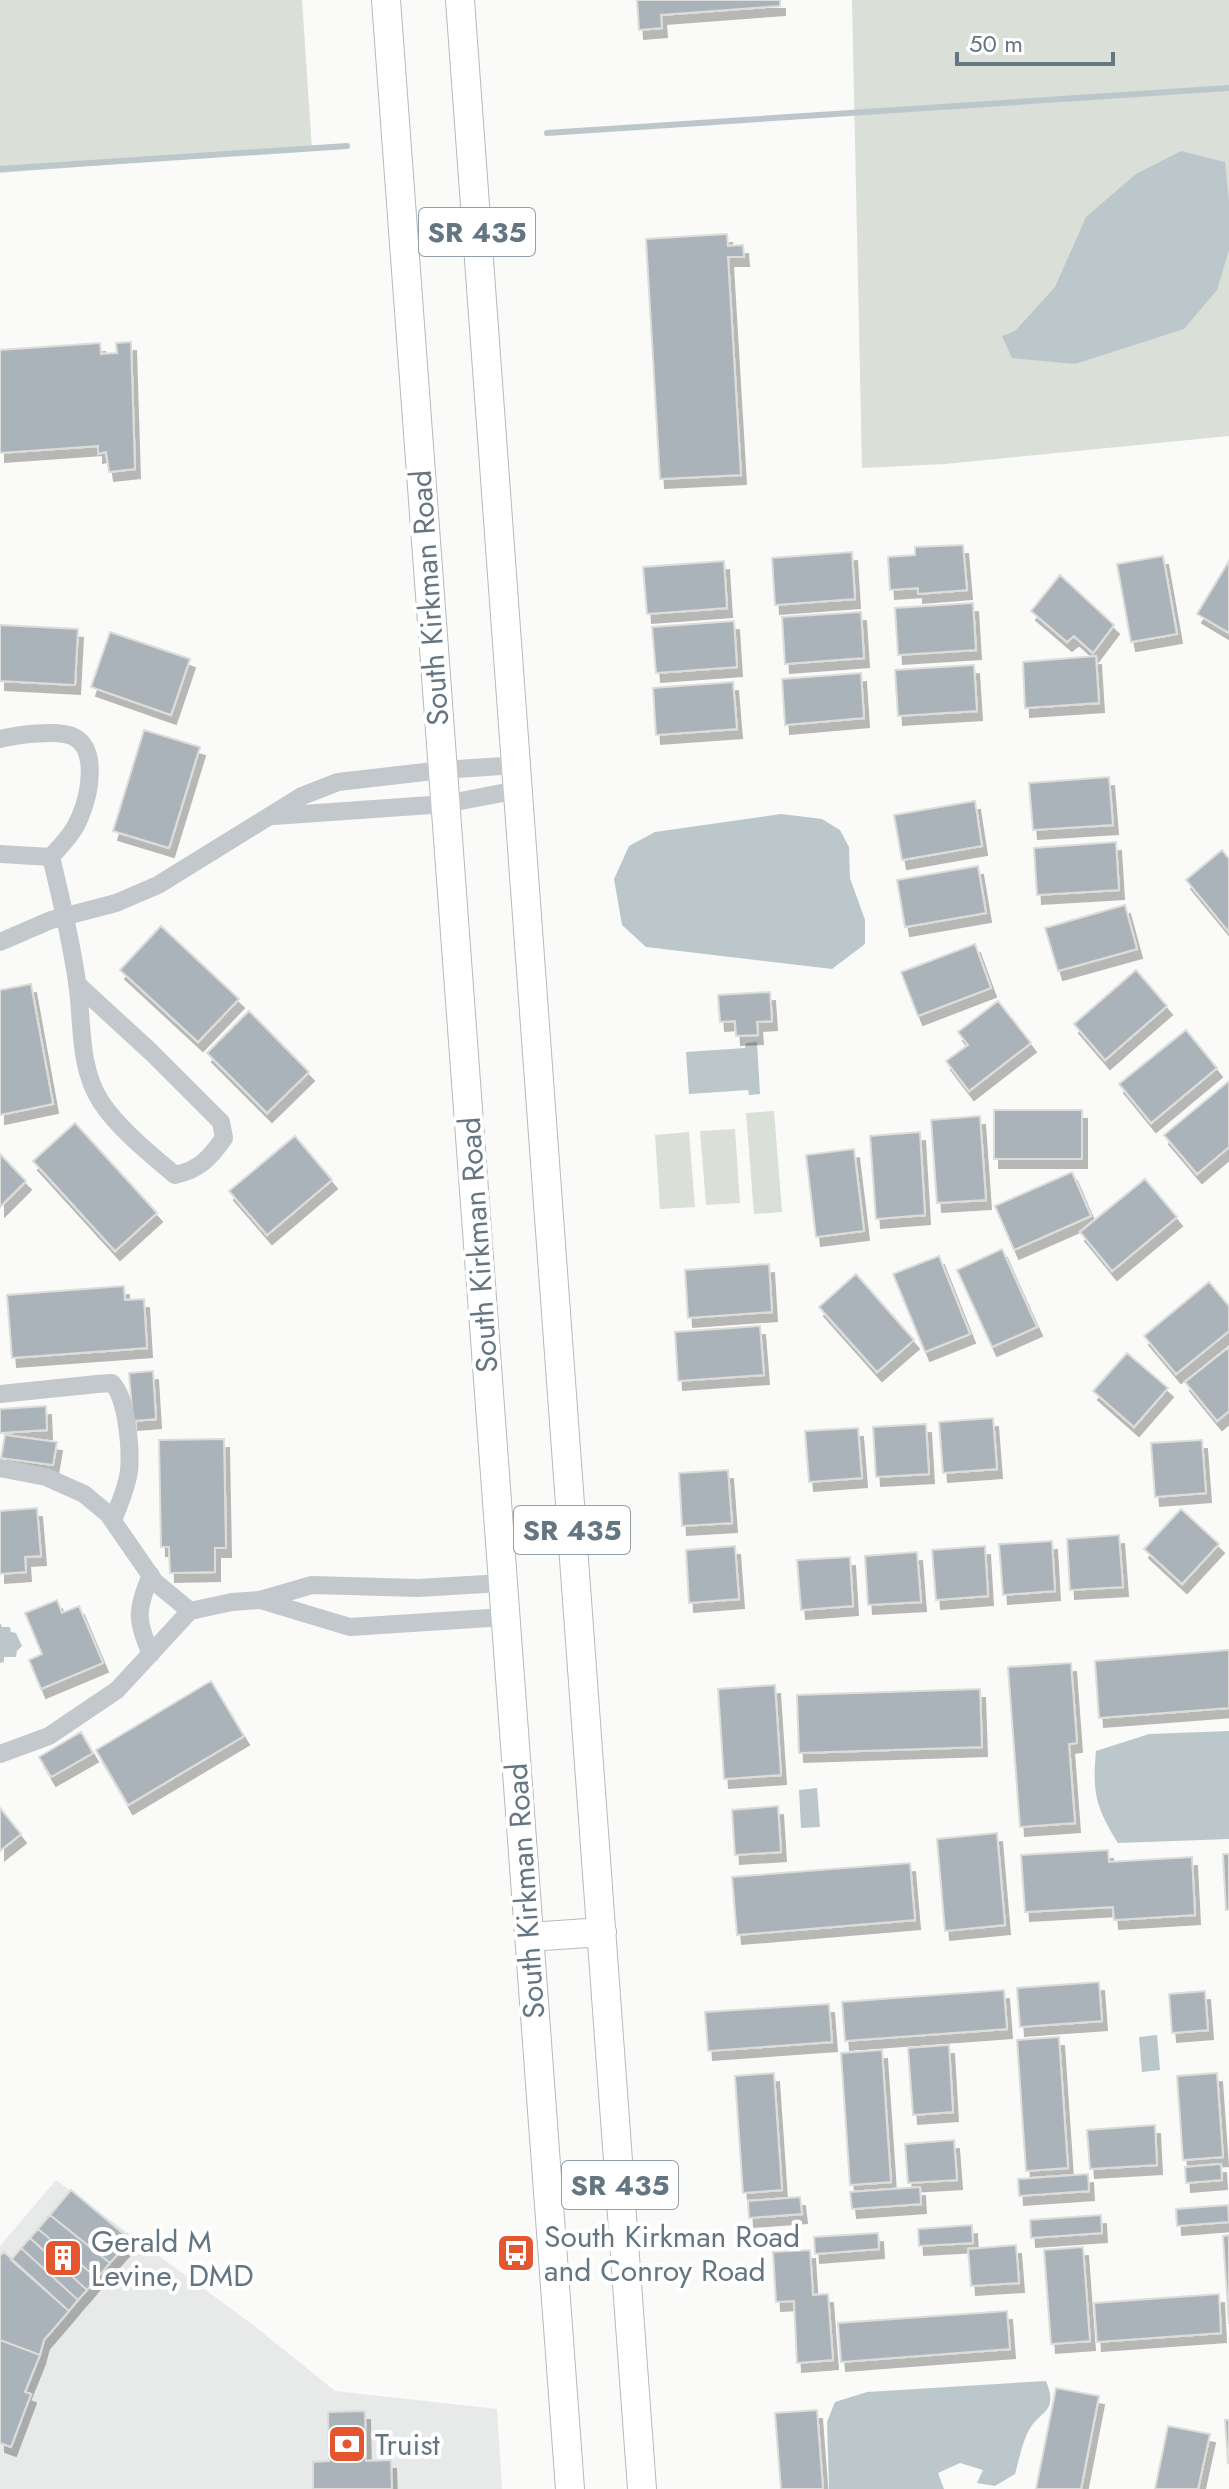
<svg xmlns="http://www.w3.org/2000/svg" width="1229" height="2489" font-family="Jost,sans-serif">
	<defs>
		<filter id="shadow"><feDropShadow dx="5" dy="9" stdDeviation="0" flood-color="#0004"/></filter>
	</defs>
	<rect width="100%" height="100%" fill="#fafaf8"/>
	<!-- built -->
	<path fill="#e8e9e9" d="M56,2180l197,145 82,66 162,18 5,80h-502v-243z"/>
	<!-- green -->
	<path fill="#dadfd7" d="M0,0h302l10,149 -312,24z
		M852,0h377v436l-284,28 -83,4z
		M774,1111l8,101 -28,2 -8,-101z
		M735,1129l5,74 -34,2 -6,-74z
		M689,1132l6,75 -35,2 -5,-74z"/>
	<!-- water -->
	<path fill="#bbc7cb" d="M1181,151l44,11 4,40v48l-12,40 -33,39 -109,35 -63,-6 -10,-22 13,-5 40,-44 31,-70 50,-43z
		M781,814l41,5 18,11 9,17 1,31 15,42v24l-33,25 -186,-22 -24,-22 -8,-46 15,-33 26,-14z
		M757,1042l3,52 -11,1 -1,-5 -59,4 -3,-42 59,-4 1,-5z
		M0,1623l2,4h8l1,5 5,1 6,13 -5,5 -1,6h-12v5l-4,1z
		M1229,1731v108l-111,4c-22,-35 -26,-51 -22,-92l53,-17z
		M817,1788l3,39 -19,1 -2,-38z
		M1157,2035l3,35 -18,2 -3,-35z
		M1046,2381c13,32 -6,29 -17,49 -7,13 -10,30 -14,44l-20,12 -18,-3 6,-13 -23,-7 -22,10 6,16h-115l-2,-67 8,-20 32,-10z"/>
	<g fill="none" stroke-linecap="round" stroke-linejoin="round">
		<!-- stream -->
		<path stroke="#bbc7cb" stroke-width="6" d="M547,133l682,-45
			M0,169l347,-23"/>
	</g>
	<!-- building -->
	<path fill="#aab3b9" stroke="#dcdcda" stroke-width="2" filter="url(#shadow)" d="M637,0h143v6l-119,9 1,13 -23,2z
		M727,234l1,12 15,-1 1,12h-16l13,218 -81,4 -14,-240z
		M131,342l4,127 -26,3 -3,-20 -8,2v-8l-98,7v-103l100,-7 1,11 16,-1 -1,-10z
		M963,545l4,45 -49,4v-6l-28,2 -2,-33 27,-2v-8z
		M852,552l3,47 -80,6 -3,-47z
		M1163,556l14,78 -46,8 -14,-78z
		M724,561l3,47 -80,6 -4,-47z
		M1229,561v72l-32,-19z
		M1060,575l54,50 -21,28 -19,-17 -7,6 -36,-31z
		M973,603l3,47 -78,5 -3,-47z
		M861,612l3,46 -79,6 -3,-47z
		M734,621l3,46 -81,6 -4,-46z
		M0,625l78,4 -3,56 -75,-4z
		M110,632l80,27 -19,56 -80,-28z
		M1096,656l3,47 -74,5 -2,-46z
		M974,665l3,46 -79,5 -3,-46z
		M861,673l3,45 -79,7 -3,-46z
		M733,682l4,47 -81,6 -3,-47z
		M144,730l56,17 -31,101 -56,-17z
		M1109,777l4,48 -80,5 -4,-47z
		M975,801l7,45 -80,14 -8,-45z
		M1116,842l3,48 -82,5 -3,-47z
		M1222,850l7,9v73l-43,-52z
		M978,866l8,47 -81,14 -8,-47z
		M1125,905l12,44 -79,22 -13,-43z
		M161,926l78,73 -41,43 -78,-72z
		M975,944l16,44 -73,28 -17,-44z
		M1136,970l31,36 -62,54 -31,-36z
		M31,984l22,120 -53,11v-125z
		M770,992l2,29 -15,1 1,13 -22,1 -1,-15 -15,1 -2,-27z
		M998,1001l33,42 -62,48 -23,-30 22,-16 -10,-13z
		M249,1011l60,61 -42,41 -60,-60z
		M1186,1030l31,38 -66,55 -32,-39z
		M1229,1081v66l-32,27 -33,-39z
		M994,1110h88v49h-88z
		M980,1116l6,84 -49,3 -6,-83z
		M75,1123l82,90 -42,38 -82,-90z
		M920,1132l5,83 -49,4 -6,-83z
		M295,1136l37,44 -65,55 -38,-44z
		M854,1149l10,82 -48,6 -10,-82z
		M0,1154l26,27 -26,26z
		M1072,1172l19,44 -77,34 -19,-44z
		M1145,1179l32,38 -65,54 -32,-39z
		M1002,1249l35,78 -45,20 -35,-77z
		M939,1256l31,78 -45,18 -32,-78z
		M769,1264l3,48 -84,6 -3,-48z
		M856,1274l58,66 -37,32 -58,-65z
		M1209,1282l20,24v25l-53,43 -32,-38z
		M124,1286l1,14 19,-1 3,49 -135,10 -5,-63z
		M760,1326l4,49 -86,6 -3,-49z
		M1229,1347v64l-12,10 -32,-39z
		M1127,1353l41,35 -34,39 -41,-36z
		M153,1371l3,48 -23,2 -4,-48z
		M46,1406l1,24 -47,3v-24z
		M993,1418l4,51 -54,4 -4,-51z
		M926,1424l3,50 -53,3 -3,-50z
		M858,1428l4,50 -53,4 -4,-51z
		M5,1435l52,7 -4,23 -52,-7z
		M224,1439l2,109h-11v24l-45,1 -1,-26h-8l-2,-107z
		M1202,1440l4,53 -51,4 -4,-54z
		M728,1470l4,53 -50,3 -3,-53z
		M37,1508l4,48 -16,1 1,15 -26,2v-63z
		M1181,1509l38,35 -37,40 -38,-35z
		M1119,1535l4,52 -53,3 -3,-51z
		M1052,1541l3,50 -52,4 -4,-51z
		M735,1546l4,53 -50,4 -3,-53z
		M985,1546l3,50 -52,4 -4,-50z
		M917,1552l4,50 -53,3 -3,-49z
		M850,1557l3,49 -52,4 -4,-50z
		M57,1600l5,13 17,-7 24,57 -62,26 -12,-29 13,-6 -17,-41z
		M1229,1650v58l-130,10 -4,-57z
		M1071,1663l6,80 -8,1 6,79 -55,4 -12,-160z
		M211,1681l33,55 -116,69 -32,-55z
		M775,1685l6,90 -57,4 -6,-90z
		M980,1689l2,58 -183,6 -2,-58z
		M81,1732l12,21 -42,24 -12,-20z
		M778,1806l3,46 -46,3 -3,-45z
		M0,1808l21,26 -21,17z
		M997,1833l8,92 -60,6 -8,-92z
		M1108,1850l1,12 83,-5 3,58 -81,5 -1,-13 -88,5 -4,-57z
		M1223,1854h6v56h-3z
		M910,1863l5,57 -178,15 -5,-58z
		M1099,1982l3,39 -82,6 -3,-39z
		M1004,1990l3,39 -162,12 -3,-39z
		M1205,1991l3,39 -36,3 -3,-39z
		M829,2004l3,38 -124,9 -3,-39z
		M1059,2037l9,131 -42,3 -9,-131z
		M949,2045l4,67 -40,3 -5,-67z
		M882,2050l9,132 -41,3 -9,-132z
		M774,2073l8,117 -39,3 -8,-117z
		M1217,2073l6,84 -40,3 -6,-84z
		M1155,2125l2,40 -67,4 -3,-39z
		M954,2140l3,40 -49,3 -3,-39z
		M1221,2164l1,16 -36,3 -1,-16z
		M1088,2174l1,17 -70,5 -1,-17z
		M920,2187l1,17 -69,5 -2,-17z
		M71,2190l55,46v9l-16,18 -60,-48z
		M800,2197l2,17 -53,4 -1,-17z
		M1228,2205l1,17 -52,4 -1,-17z
		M50,2215l60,48 -13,15 -59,-49z
		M1101,2215l1,18 -71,5 -1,-18z
		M972,2225l1,18 -54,3 -1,-17z
		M38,2229l59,49 -10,12 -57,-52z
		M878,2233l1,16 -64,5 -1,-17z
		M1229,2235v89l-6,-88z
		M30,2238l57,52 -9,10 -57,-52z
		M1016,2245l3,38 -48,3 -3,-37z
		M1083,2247l7,94 -39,3 -7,-94z
		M21,2248l57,52 -9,11 -58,-51z
		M810,2250l3,45 15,-1 5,66 -36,3 -3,-62 -18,1 -3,-50z
		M4,2252l65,59 -25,29 -4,15 -40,-15v-84z
		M1219,2294l2,39 -124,9 -3,-39z
		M1007,2311l3,38 -169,13 -3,-39z
		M0,2340l40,15 -15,37 6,2 -20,53 -11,-4z
		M1056,2388l43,8 -18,93h-45z
		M817,2410l6,79h-42l-6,-76z
		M365,2411l1,50 25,-1 1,29h-79v-27l16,-1 -1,-49z
		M1225,2420h4v42l-1,1z
		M1168,2426l42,8 -12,55h-43z"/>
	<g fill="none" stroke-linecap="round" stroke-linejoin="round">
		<defs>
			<path id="primary" d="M386,0l184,2489
				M460,0l182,2489
				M529,1937l73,-5"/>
		</defs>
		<!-- primary casing -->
		<use href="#primary" stroke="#b5babe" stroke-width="30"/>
		<!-- street -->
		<path stroke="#c3c8cc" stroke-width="18" d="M0,739c16,-4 59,-10 74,-2 25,13 15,59 6,80 -6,16 -18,27 -29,40
			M274,816l171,-12 73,-14
			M0,854l51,3c10,41 20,83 26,125 6,39 1,85 24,120 17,26 49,52 74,73 24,-5 35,-17 49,-37l-3,-16 -70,-70 -74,-68
			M0,942l51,-22 65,-17 42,-18 144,-89 36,-14 104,-12 74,-5
			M0,1394l97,-10 15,-1c15,15 19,66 17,88 -2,17 -10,33 -16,50
			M0,1468l46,9 38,17 24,20 47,68 35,29
			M260,1600l90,27 155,-10
			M151,1654c-15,-34 -15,-44 0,-79
			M0,1754l49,-18 68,-46 73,-79 42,-9 28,-2 52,-15 106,3 84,-5"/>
		<!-- primary -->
		<use href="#primary" stroke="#fff" stroke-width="28"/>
	</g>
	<!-- icons -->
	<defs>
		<symbol id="bus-square" viewBox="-11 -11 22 22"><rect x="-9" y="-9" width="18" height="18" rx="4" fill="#e4572e" stroke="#fff"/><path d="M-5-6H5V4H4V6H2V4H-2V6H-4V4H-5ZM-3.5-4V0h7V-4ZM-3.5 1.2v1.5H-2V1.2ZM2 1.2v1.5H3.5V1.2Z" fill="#fff"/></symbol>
		<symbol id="building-square" viewBox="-11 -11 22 22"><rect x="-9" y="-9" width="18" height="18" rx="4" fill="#e4572e" stroke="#fff"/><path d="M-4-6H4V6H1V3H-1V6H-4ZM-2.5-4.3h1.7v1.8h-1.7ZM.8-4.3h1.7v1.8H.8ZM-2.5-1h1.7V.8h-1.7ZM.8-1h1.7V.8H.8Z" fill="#fff"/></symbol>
		<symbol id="bank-square" viewBox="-11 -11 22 22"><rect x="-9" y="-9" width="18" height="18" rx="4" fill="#e4572e" stroke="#fff"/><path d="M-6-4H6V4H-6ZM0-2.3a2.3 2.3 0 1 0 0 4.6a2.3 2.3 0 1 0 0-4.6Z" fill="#fff"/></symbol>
	</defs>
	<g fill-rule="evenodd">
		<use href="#bus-square" x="494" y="2231" width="44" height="44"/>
		<use href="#building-square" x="41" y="2236" width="44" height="44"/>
		<use href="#bank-square" x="325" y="2422" width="44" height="44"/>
	</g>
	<g text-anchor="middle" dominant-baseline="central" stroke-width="8" stroke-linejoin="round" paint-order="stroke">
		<!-- shield labels -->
		<g fill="#fff" stroke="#939fa8" stroke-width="2">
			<rect x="419" y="208" width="116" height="48" rx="6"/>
			<rect x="514" y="1506" width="116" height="48" rx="6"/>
			<rect x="562" y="2161" width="116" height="48" rx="6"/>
		</g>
		<g font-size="28" font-weight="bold" fill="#657683">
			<text x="477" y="232">SR 435</text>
			<text x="572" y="1530">SR 435</text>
			<text x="620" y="2185">SR 435</text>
		</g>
		<!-- street labels -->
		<g font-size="30" fill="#657683" stroke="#fff">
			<text transform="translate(429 598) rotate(-94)">South Kirkman Road</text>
			<text transform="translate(478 1245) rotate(-94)">South Kirkman Road</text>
			<text transform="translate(525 1891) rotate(-94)">South Kirkman Road</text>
		</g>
		<!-- poi labels -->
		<g font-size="30" fill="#657683" stroke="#fff" text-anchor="start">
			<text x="544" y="2236">South Kirkman Road<tspan x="544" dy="34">and Conroy Road</tspan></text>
			<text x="91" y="2241">Gerald M<tspan x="91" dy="34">Levine, DMD</tspan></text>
			<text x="375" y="2444">Truist</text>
		</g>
	</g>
	<!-- scale -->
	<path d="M957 52v12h156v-12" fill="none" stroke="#657683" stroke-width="4"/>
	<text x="969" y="52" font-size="24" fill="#657683" stroke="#ffffff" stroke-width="6" paint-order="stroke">50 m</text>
</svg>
